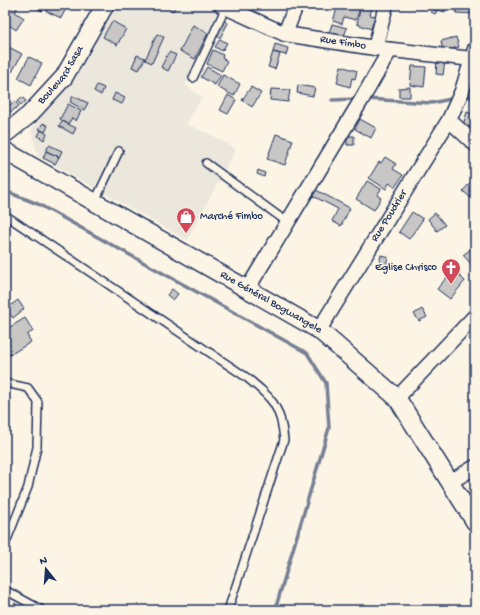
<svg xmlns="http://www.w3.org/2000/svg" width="480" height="615" font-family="'Gochi Hand',sans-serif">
	<rect width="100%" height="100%" fill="#fcf5e5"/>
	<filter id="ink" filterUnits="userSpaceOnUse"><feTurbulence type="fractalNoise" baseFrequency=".025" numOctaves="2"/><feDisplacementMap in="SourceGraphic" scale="8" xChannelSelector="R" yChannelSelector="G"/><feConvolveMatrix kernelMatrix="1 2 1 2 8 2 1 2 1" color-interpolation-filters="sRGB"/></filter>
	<g filter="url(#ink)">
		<!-- built -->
		<path fill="#ece7dc" d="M110,5h93l16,8 -34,72 17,12 -16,27 28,12 22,13 -49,91 -149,-84 -7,-26 42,-58z"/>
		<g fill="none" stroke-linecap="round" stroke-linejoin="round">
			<!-- stream -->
			<path stroke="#767f94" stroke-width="3.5" d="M463,97l6,-1 6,4
				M366,99l66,4 23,-5
				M332,100l25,-1
				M5,191l33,13 269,149 19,30 3,45 -54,182"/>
		</g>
		<!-- building -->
		<path fill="#c8c7c6" stroke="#1b2f5e" d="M5,5h10l3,2 -3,5 9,6 -8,12 -8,-6 -3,4z
			M31,5h15l-4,6z
			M49,5l6,2 1,-2h12l-7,13 -15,-7z
			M163,5h13l-3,6z
			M338,5h23l-5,15 -12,-3 -2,7 -9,-3z
			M361,5l11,3 -2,7 5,1 -4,13 -14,-5z
			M431,5h15l-1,7 -15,-4z
			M457,5h18v9l-19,-1z
			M432,9l5,2 -2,3 -4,-2z
			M222,19l6,4 -8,15 -7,-4z
			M112,21l14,8 -9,16 -14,-8z
			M332,24l15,4 -3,8 -4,-1 -2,4 -10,-3z
			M193,25l15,8 -13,26 -15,-8z
			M157,34l7,3 -12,26 -7,-3z
			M456,37l3,10 -16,4 -2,-10z
			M220,39l7,4 -5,8 -7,-4z
			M275,44l13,4 -2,7 -13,-3z
			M5,45l17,9 -10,18 -7,-4z
			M213,50l10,5 -1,3 5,3 -5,10 -15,-7z
			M169,52l7,3 -8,16 -7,-4z
			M273,52l7,2 -5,15 -7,-2z
			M137,55l8,3 -6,12 -7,-3z
			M29,57l13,6 -11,22 -13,-7z
			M437,60l8,1 -2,14 -7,-1z
			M341,66l16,5 -2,8 -3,-1 -2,9 -13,-4z
			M412,66l14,1 -2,20 -14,-2z
			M207,67l14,8 -6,10 -14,-8z
			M223,75l17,9 -6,12 -17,-9z
			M97,85l7,3 -3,7 -7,-4z
			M298,85l17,3 -2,8 -16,-3z
			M251,87l10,6 -9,14 -10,-7z
			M410,87v10h-11v-9z
			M271,89l19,1 -2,12 -18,-2z
			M115,93l10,5 -3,6 -10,-4z
			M228,95l8,5 -8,14 -8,-4z
			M73,96l15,7 -4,7 -14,-8z
			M22,97l4,4 -5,4 -4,-4z
			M15,101l4,5 -8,6 -4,-5z
			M68,104l13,7 -5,10 -4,-3 -4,6 -8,-5z
			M467,112l8,3v13l-12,-3z
			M360,119l16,9 -5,10 -16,-9z
			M62,121l14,7 -3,6 -14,-8z
			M43,123l5,3 -3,6 -6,-3z
			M41,130l6,4 -3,6 -6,-4z
			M276,134l17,6 -8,25 -18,-6z
			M347,136h7v9h-7z
			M49,145l13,6 -3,6 -13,-6z
			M46,151l13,6 -4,7 -12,-6z
			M385,157l11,7 -3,5 10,6 -8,12 -6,-4 -3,6 -17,-11 10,-16 2,1z
			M258,170l7,3 -1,4 -7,-3z
			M475,177v18l-3,4 -9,-8z
			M367,181l14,8 -4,6 4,3 -7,12 -18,-11z
			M316,190l34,18 -9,18 -9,-5 6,-12 -25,-13z
			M412,212l11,7 -14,20 -10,-7z
			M435,213l10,12 -8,6 -9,-12z
			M471,249l4,5 -1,13 -11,-12z
			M381,255l7,2 -2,9 -7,-2z
			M453,270l12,11 -15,18 -13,-10z
			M172,289l6,5 -5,6 -6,-5z
			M18,300l6,9 -11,9 -7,-9z
			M422,309l5,8 -8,4 -5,-7z
			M25,318l8,13 -6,4 4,7 -23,14 -3,-5v-21z
			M15,603l6,6 -2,1h-7l-2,-2z"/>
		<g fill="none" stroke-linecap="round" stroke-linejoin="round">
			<defs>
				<path id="service" d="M193,78l33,-71
					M5,163l6,-8
					M206,163l81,59
					M95,201l24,-50
					M5,215l241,162c26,21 35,29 38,63l-56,170
					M5,383l23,5 10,14 -1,45 -9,40 -23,58
					M5,590l37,20"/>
				<g id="minor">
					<path id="s1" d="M221,5l64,29 90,14 97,11"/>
					<path d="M285,34l11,-29"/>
					<path d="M375,48l11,-43"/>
					<path d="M449,120l26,24"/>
					<path d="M248,288l114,-189 28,-49"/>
					<path id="s2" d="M319,330l130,-210 13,-29 13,-42"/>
					<path d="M397,398l78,-82"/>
					<path d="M450,482l25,-15"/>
				</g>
				<g id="tertiary">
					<path id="s3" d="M5,134l24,-19 35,-38 41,-72"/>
					<path id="s4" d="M5,151l314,179 78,68 78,124"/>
				</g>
			</defs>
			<!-- service casing -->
			<use href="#service" stroke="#1b2f5e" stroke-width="10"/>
			<!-- minor casing -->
			<use href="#minor" stroke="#1b2f5e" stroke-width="17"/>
			<!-- tertiary casing -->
			<use href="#tertiary" stroke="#1b2f5e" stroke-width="20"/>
			<!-- service -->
			<use href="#service" stroke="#fcf5e5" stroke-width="7"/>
			<!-- minor -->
			<use href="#minor" stroke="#fcf5e5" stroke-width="14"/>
			<!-- tertiary -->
			<use href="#tertiary" stroke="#fcf5e5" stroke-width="17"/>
		</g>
	</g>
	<!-- icons -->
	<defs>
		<symbol id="shop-pin" viewBox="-11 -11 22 30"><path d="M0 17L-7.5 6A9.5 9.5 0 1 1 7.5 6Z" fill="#d1495b" stroke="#fcf5e5"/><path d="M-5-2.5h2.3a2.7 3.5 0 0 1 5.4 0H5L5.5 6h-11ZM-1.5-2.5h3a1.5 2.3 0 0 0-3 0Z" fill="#fff"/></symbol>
		<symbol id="church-pin" viewBox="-11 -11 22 30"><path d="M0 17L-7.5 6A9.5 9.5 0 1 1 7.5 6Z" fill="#d1495b" stroke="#fcf5e5"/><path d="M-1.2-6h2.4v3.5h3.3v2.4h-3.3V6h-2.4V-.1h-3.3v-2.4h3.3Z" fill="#fff"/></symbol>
	</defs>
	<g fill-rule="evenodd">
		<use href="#shop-pin" x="175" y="206" width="22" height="30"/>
		<use href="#church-pin" x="440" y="257" width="22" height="30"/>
	</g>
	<g text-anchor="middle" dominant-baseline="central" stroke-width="3" stroke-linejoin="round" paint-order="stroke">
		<!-- street labels -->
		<g font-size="11" fill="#1b2f5e" stroke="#fcf5e5">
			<text stroke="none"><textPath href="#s1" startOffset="129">Rue Fimbo</textPath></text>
			<text stroke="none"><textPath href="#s3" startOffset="82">Boulevard Sasa</textPath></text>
			<text stroke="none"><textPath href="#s2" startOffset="134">Rue Poudrier</textPath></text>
			<text stroke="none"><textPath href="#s4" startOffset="306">Rue Général Bogwangele</textPath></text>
		</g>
		<!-- poi labels -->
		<g font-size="11" fill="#1b2f5e" stroke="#fcf5e5" text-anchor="start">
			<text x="200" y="217">Marché Fimbo</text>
			<text x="437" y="268" text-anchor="end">Eglise Chrisco</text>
		</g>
	</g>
	<!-- margin -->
	<rect width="480" height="615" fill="none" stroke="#fcf5e5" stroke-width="20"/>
	<rect x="10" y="10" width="460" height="595" fill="none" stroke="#1b2f5e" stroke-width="1.5" filter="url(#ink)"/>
	<!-- north arrow -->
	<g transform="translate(46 569) rotate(343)" stroke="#fcf5e5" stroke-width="3" paint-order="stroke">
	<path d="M0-3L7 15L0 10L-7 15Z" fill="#1b2f5e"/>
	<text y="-6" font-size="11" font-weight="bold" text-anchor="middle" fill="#1b2f5e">N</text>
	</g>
</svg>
